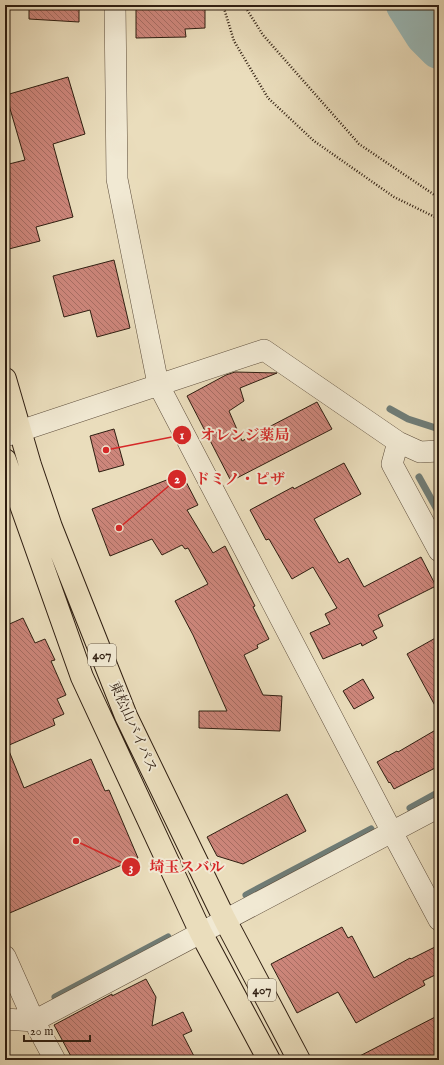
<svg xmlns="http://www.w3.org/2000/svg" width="444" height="1065" font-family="'IM FELL English','Noto Serif JP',serif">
	<defs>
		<pattern id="building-back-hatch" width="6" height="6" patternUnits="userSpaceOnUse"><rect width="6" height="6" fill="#cd867b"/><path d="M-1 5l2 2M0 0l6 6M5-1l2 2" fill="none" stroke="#a76d63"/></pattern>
	</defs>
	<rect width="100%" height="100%" fill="#eaddbc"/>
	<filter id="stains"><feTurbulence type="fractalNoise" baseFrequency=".005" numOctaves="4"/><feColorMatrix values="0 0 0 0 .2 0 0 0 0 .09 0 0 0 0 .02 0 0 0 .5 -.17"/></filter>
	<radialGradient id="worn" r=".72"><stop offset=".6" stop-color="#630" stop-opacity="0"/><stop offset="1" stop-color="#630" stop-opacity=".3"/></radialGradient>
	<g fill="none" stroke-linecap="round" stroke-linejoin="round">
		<!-- stream -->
		<path stroke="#6f7c76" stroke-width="7" d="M390,409l18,10 31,10
			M419,477l20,36
			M410,808l29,-16
			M246,895l125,-66
			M55,997l113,-60"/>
		<!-- river -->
		<path stroke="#9abab9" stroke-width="40" d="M406,5l19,30 14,14"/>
	</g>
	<!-- building -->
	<path fill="url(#building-back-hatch)" stroke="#2f1e11" d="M29,5h50v17l-50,-3z
		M136,5h69v23l-20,1 1,8 -50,1z
		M68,77l17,57 -32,10 20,73 -37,10 4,14 -35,9v-85l20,-5 -19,-65z
		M114,260l16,68 -33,9 -7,-27 -26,7 -11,-41z
		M235,372l42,1 -37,15 4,13 -15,10 13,30 75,-39 15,27 -101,52 -44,-85 39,-21z
		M114,429l10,36 -25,7 -9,-36z
		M344,463l17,31 -47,25 25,44 9,-5 16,29 57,-30 15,29 -58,29 5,11 -10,5 4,7 -15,8 -1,-3 -38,16 -13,-26 20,-9 -5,-10 12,-6 -24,-41 -21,12 -23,-40 -3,1 -16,-30 43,-23 1,2z
		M182,474l16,31 -11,5 26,43 12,-7 30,60 -2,1 16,32 -12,6 1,3 -14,7 19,40 19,1 -2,35 -81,-3v-17h28l-34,-76 -18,-34 33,-17 -20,-36 -3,1 -3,-4 -20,10 -10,-16 -42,17 -18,-47z
		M23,618l12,25 10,-4 10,21 -4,1 15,34 -9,4 7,15 -11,5 2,6 -48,21 17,42 67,-29 14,32 4,-1 29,68 -133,57v-289z
		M439,636v77l-32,-59z
		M363,679l11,19 -20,11 -11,-18z
		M439,728v38l-45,23 -4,-7 -1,1 -12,-21 20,-11 1,1z
		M287,794l19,37 -63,33 -26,-8 -10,-19z
		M342,927l6,11 4,-2 22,42 36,-20 1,1 28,-14v28l-16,8 2,4 -69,38 -18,-31 -41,21 -26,-49z
		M146,979l10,18 -4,29 31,-14 9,19 -9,4 13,25h-123l-19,-35 58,-31v2z
		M439,1015v39l-12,6h-75z"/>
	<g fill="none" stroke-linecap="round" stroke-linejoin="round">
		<defs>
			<path id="minor" d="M115,5l2,174 41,205 234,448 47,88
				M5,436l259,-86 134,92 22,10 19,-1
				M398,442l-6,22 47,87
				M5,956l29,65 21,39
				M5,1019l29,2 405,-214"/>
			<path id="highway" d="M5,379l25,86 21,62 75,189 99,204 74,140
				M5,460l77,217 119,256 68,127"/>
		</defs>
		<!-- minor casing -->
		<use href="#minor" stroke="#5e4e3c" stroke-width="22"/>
		<!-- highway casing -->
		<use href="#highway" stroke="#2f1e11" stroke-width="24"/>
		<!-- path -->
		<path stroke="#2f1e11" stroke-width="2.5" stroke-dasharray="1 2" stroke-linecap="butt" d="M223,5l11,36 34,57 46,43 80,56 45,22
			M244,5l19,30 96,109 80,54"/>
		<!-- minor -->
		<use href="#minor" stroke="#f1e9d3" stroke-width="21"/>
		<!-- highway -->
		<use href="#highway" stroke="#eaddbc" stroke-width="22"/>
	</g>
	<g text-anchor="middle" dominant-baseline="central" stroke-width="4" stroke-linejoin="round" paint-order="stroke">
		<!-- shield labels -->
		<g fill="#f1e9d3" stroke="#695b4b" stroke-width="1">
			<rect x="88" y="644" width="28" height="22" rx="3"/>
			<rect x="248" y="979" width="28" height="22" rx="3"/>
		</g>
		<g font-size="13" font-weight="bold" fill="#2f1e11">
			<text x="102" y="655">407</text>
			<text x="262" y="990">407</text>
		</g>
		<!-- street labels -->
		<g font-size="14" fill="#2f1e11" stroke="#f1e9d3">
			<text transform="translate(133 727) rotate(66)">東松山バイパス</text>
		</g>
	</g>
	<!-- callouts -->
	<path fill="none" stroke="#d62828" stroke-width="1.5" d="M106 450L182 435M119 528L177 479M76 841L131 867"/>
	<g fill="#d62828" stroke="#f1e9d3" stroke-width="1.5">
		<circle cx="106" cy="450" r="4"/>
		<circle cx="119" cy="528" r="4"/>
		<circle cx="76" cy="841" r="4"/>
		<circle cx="182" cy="435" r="10"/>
		<circle cx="177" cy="479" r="10"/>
		<circle cx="131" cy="867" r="10"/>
	</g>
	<g font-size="12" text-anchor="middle" font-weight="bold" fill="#fff">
		<text x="182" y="439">1</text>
		<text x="177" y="483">2</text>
		<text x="131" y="871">3</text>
	</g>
	<g font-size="15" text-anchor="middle" font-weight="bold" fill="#d62828" stroke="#f1e9d3" stroke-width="4" stroke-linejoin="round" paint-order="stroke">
		<text x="245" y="440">オレンジ薬局</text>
		<text x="240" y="484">ドミノ・ピザ</text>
		<text x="187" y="872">埼玉スバル</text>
	</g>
	<!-- margin -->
	<rect width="444" height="1065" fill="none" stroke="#eaddbc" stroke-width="20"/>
	<rect x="6" y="6" width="432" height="1053" fill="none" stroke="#2f1e11" stroke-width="2"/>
	<rect x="10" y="10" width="424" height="1045" fill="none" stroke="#2f1e11"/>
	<!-- scale -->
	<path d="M24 1035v6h66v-6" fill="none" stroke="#2f1e11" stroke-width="2"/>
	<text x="30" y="1035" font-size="12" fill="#2f1e11" stroke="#f1e9d3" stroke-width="3" paint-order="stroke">20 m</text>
	<rect width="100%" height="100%" filter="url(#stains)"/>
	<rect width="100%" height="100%" fill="url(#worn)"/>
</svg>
